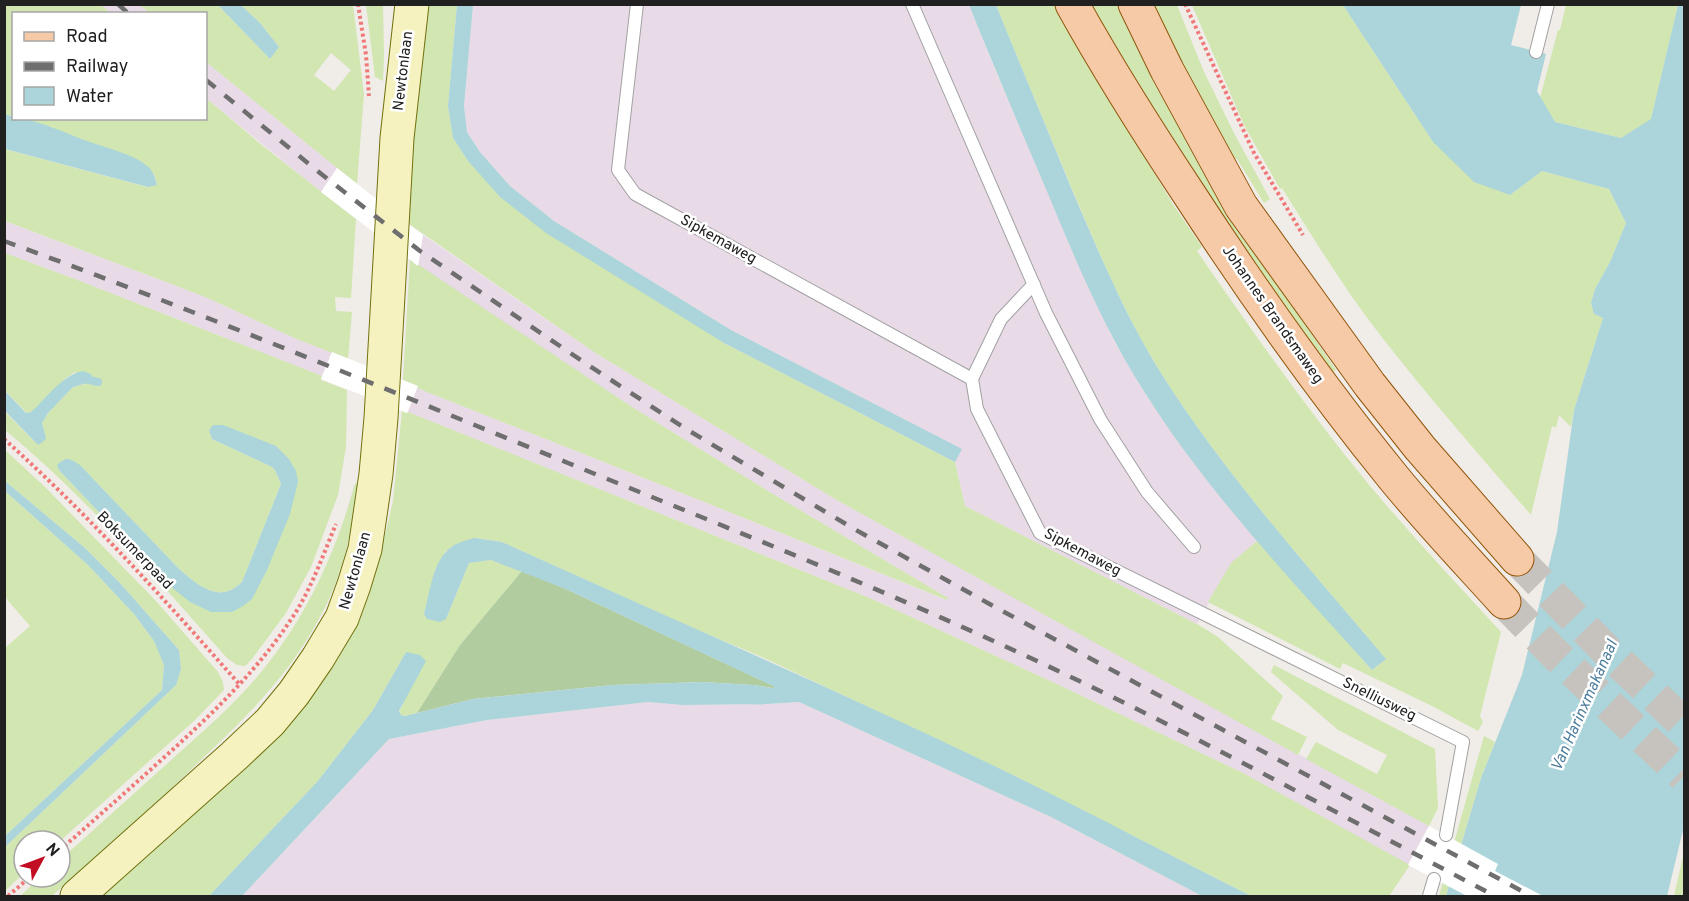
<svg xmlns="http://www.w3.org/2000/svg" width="1689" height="901" font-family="Overpass,sans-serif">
	<rect width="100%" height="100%" fill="#f0ece7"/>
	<!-- industrial -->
	<path fill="#e8dae7" d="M101,5h38l11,8h-39z
		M473,5h496l26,65 119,271 32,54 44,63 67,83 -26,23 -34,60 -232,-118 -10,-44 6,-13 -230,-119 -177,-109 -44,-35 -30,-34 -13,-20 -3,-26z
		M206,62l131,106 -16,24 -115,-94z
		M4,221l199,75 96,44 33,12 -10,24 -242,-95 -75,-28z
		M423,235l171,117 241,147 594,327 -21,39 -165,-92 -184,-88 -187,-86 -464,-187 9,-24 290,115 239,97 2,-2 -175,-104 -141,-87 -214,-141z
		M648,702l35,3 84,-1 32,-2 252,115 151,79h-960l147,-157 98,-19z"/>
	<!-- grass -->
	<path fill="#d1e6b1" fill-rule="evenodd" d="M4,5h97l10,8 -97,1 -1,103 -8,-3z
		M139,5h79l52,54 9,-12 -19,-24 -19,-18h112l11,89 -7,90 -151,-122v-48l-56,-1zM331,53l20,17 -17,21 -20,-16z
		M366,5h17l1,50 -1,26 -8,-4z
		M420,5h37l-9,101 5,32 15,23 256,182 231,119 10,44 232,118 21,13 65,59 -12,23 36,18 -9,18 -463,-256 -241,-147 -185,-128 4,-79 -3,-8z
		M996,5h58l120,201 28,41 -5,4c55,80 111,160 173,235 42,50 87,98 131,146l-21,84 3,6 -5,9 -46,-25 -89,-43 -3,6 -132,-67 23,-39 26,-22 115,129 14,-11c-76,-90 -156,-179 -220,-278 -39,-60 -66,-126 -94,-192 -25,-61 -51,-122 -76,-184z
		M1091,5h28l19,44 102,179 96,142 -8,6 -161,-241z
		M1151,5h26l27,67 31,63 35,64 -6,4 -27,-44 -3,1 -49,-88z
		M1192,5h151l90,137 77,53 32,-24 67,18 17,34 -16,39 -15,27 -4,14 3,11 9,4 -29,92 -3,17 -12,-12 -3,13 -4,-2 -21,89c-50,-58 -100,-115 -147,-175 -38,-48 -70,-101 -102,-152l-2,1 -36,-64z
		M1566,5h112l-27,115 -30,18 -66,-16 -15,-24 18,-68h2z
		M206,98l57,48 93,73 -5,79 -16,-1 1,14 16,1 -4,47 -49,-19 -96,-44 -198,-75 -1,-72 143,38 10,-3 -3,-10 -117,-51 -18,-4 187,-1z
		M5,253l75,28 242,95 -1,4 26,10 -1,57 -8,48 -27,72 -25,46 -34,46 -7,7 -8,-1 -10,-7c-69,-78 -142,-162 -222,-228l-1,-19 34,34 7,-10 -3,-12 6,-10 25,-26 12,-3 -10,-12 -9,6 -34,34 -5,1 -22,-22zM214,425l84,57 -66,130 -67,-30 -106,-112 -1,-5h22l99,104c19,16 40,36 63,13l39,-98 -6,-14 -3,-3 -60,-28 -3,-9z
		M410,259l222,148 141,87 175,104 -1,2 -240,-97 -290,-115v-2l-14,-6z
		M402,411l5,2 1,-1 464,187 187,86 184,88 167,92 -21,31h-138l-234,-119 -255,-120 -81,-34 -179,-81 -26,-4 -30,13 -11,19 -11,44 22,5 23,-56 22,-3 31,11 -62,74 -43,68 -12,3 -4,-1 -2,-3 4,-8 3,-52 -33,58 -56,72 -108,114h-108l215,-206 29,-43 24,-52 14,-51 10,-43z
		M4,449l42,39 110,113 62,71 5,10 1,8 -29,30 -135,121h-36v32l-19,18v-44l171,-162 5,-16 -2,-19 -60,-68 -34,-34 -80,-67z
		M355,483l5,2c-8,44 -17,90 -39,130 -29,56 -72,100 -118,143 -49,48 -100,93 -151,138h-32l21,-19h19v-17c40,-36 79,-71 119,-107 29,-26 63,-56 87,-87 43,-54 71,-117 89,-183z
		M5,491l83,74 46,49 20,27 10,24 -2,25 -157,146v-188l25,-22 -25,-29z
		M1274,665l161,84 3,59 -9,18 -123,-67 10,-17 61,32 10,-19 -49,-25 -67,-58z
		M1484,736l11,6 -14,36 -35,118h-7z
		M1684,852v44h-10z"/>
	<!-- forest -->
	<path fill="#b1cc9f" d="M522,571l46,19 208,97 -4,1 -18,-3 -52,-3 -89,3 -140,14 -56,14 43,-68z"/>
	<!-- water -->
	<path fill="#abd5da" d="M218,5h23l19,18 19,24 -9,12z
		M457,5h16l-9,101 3,26 13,20 30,34 44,35 177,109 231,119 -7,13 -231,-119 -178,-110 -46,-36 -32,-36 -15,-23 -5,-32z
		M969,5h27c25,62 51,123 76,185 28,65 55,131 94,191 64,99 144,188 220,278l-14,11c-78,-87 -164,-177 -227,-277 -41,-64 -70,-134 -99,-204 -26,-61 -52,-122 -77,-184z
		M1343,5h178l-10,40 35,9 -9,37 18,31 66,16 30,-19 27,-114h6v821l-17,70h-221l35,-118 41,-103 35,-143 17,-122 29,-92 -9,-4 -3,-11 4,-14 15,-27 16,-39 -17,-34 -67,-18 -32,24 -36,-13 -41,-40z
		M5,114l8,3 1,1c21,0 55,17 76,24 17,6 42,12 56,23 7,5 9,12 11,20l-9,2 -143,-38z
		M83,371l8,3 1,3 -1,5 -18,5 -25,26 -6,10 4,15 -2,3 -6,4 -33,-34v-20l21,22 5,-1c16,-14 31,-37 52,-41z
		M213,425h10l53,21 13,13 7,12 2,11 -8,32 -23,56 -15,29 -9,7 -11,6h-21l-21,-10 -25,-20 -106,-112 -2,-5c10,-9 12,-7 23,0l99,104c19,16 40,36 63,13l39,-98 -6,-14 -3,-3 -60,-28 -3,-9z
		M5,481l80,67 34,34 60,68 2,19 -5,16 -171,162v-11l157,-146 2,-25 -10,-24 -20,-27 -46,-49 -83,-74z
		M475,538l27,4c172,78 345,152 515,235 78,38 156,80 234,119h-49l-151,-79 -252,-115 -32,2 -84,1 -35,-3 -161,18 -98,19 -147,157h-33l108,-114 56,-72 33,-58 14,3 6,6 -27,50 2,4 4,1 68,-17 140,-14 89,-3 52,3 18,3 3,-1 -207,-97 -77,-30 -22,3 -23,56 -6,3 -13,-3 -3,-5c5,-18 8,-48 22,-62 6,-8 20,-12 29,-14z"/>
	<!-- pier -->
	<path fill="#fff" d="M337,168l86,67 -5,31 -97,-74z
		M332,352l86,34 -11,27 -86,-34z
		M1429,826l69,38 -3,7 48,25h-76l-59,-31z"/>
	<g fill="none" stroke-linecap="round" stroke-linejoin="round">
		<!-- stream -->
		<path stroke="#abd5da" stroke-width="8" d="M81,378l17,4"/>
		<!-- primary-tunnel -->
		<path stroke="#c6c3bf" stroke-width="33" stroke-dasharray="33 16" stroke-linecap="butt" d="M1517,559l90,92 77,73
			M1504,602l52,53 128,121"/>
		<defs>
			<path id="lane" d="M637,4l-19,166 17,24 337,185
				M912,4l134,309 54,106 47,73 47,55
				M1536,52l12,-48
				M1034,284l-33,35 -29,60 5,30 63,124 423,209 -17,93
				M1429,896l5,-17"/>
			<path id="secondary" d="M77,896l157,-140 36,-34 24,-29 24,-35 24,-40 12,-33 11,-36 11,-75 5,-56 16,-280 15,-134"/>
			<path id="primary" d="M1072,4c36,65 76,128 117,190 63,97 130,192 204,283 35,43 74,84 111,125
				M1135,4l32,66 74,136 129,179 50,63 97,111"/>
		</defs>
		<!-- lane casing -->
		<use href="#lane" stroke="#a1a1a1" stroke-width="14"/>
		<!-- secondary casing -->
		<use href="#secondary" stroke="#71710d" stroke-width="35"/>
		<!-- primary casing -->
		<use href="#primary" stroke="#92550b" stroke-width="35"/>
		<!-- path -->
		<path stroke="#f07879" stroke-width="4" stroke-dasharray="3 3" stroke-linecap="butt" d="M358,4l8,51 3,41
			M1185,4l69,149 49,82
			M4,439c85,76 161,161 236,246
			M60,850c33,-29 66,-58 99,-88 50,-45 98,-90 135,-147 18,-28 29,-60 42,-91
			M8,896l22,-19"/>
		<!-- lane -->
		<use href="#lane" stroke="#fff" stroke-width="12"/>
		<!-- secondary -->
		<use href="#secondary" stroke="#f5f2c0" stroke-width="33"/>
		<!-- primary -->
		<use href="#primary" stroke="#f6caa7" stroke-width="33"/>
		<!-- rail -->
		<path stroke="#6e6e6e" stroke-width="4.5" stroke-dasharray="12 12" stroke-linecap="butt" d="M118,4l11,10
			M206,80l114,93 100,78 165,112 101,66 170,101 139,77 536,289
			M4,241c190,69 377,146 564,222 170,69 340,136 505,215 143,68 282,145 422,218"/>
	</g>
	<g text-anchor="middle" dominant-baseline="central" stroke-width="5" stroke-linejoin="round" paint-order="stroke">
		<!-- street labels -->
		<g font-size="15" fill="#202020" stroke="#fff">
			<text transform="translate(404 71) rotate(-83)">Newtonlaan</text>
			<text transform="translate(718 240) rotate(29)">Sipkemaweg</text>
			<text transform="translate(1272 315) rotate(55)">Johannes Brandsmaweg</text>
			<text transform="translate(134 551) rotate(46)">Boksumerpaad</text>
			<text transform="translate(1082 553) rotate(28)">Sipkemaweg</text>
			<text transform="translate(356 571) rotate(-74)">Newtonlaan</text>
			<text transform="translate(1379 700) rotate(26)">Snelliusweg</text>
		</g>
		<!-- water labels -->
		<g font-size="16" font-style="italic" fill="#4c7c9b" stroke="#fff">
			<text transform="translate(1585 706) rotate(-66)">Van Harinxmakanaal</text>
		</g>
	</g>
	<!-- border -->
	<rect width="1689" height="901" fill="none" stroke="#202020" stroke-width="12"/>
	<!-- legend -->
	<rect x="12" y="12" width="195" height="108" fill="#ffffff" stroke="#a6a6a6" stroke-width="1.5"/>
	<rect x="24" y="32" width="30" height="9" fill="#f6caa7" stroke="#a6a6a6" stroke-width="1.5"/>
	<text x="66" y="42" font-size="18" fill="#202020">Road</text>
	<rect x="24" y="62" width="30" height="9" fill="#6e6e6e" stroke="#a6a6a6" stroke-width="1.5"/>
	<text x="66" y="72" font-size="18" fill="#202020">Railway</text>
	<rect x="24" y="87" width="30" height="18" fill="#abd5da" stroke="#a6a6a6" stroke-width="1.5"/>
	<text x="66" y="102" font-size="18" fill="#202020">Water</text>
	<!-- north arrow -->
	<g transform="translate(42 859) rotate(49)"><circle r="28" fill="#ffffff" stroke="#a6a6a6" stroke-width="1.5"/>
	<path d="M0-4.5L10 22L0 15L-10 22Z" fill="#c20e23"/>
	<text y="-9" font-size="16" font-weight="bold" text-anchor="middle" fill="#202020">N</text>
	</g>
</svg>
